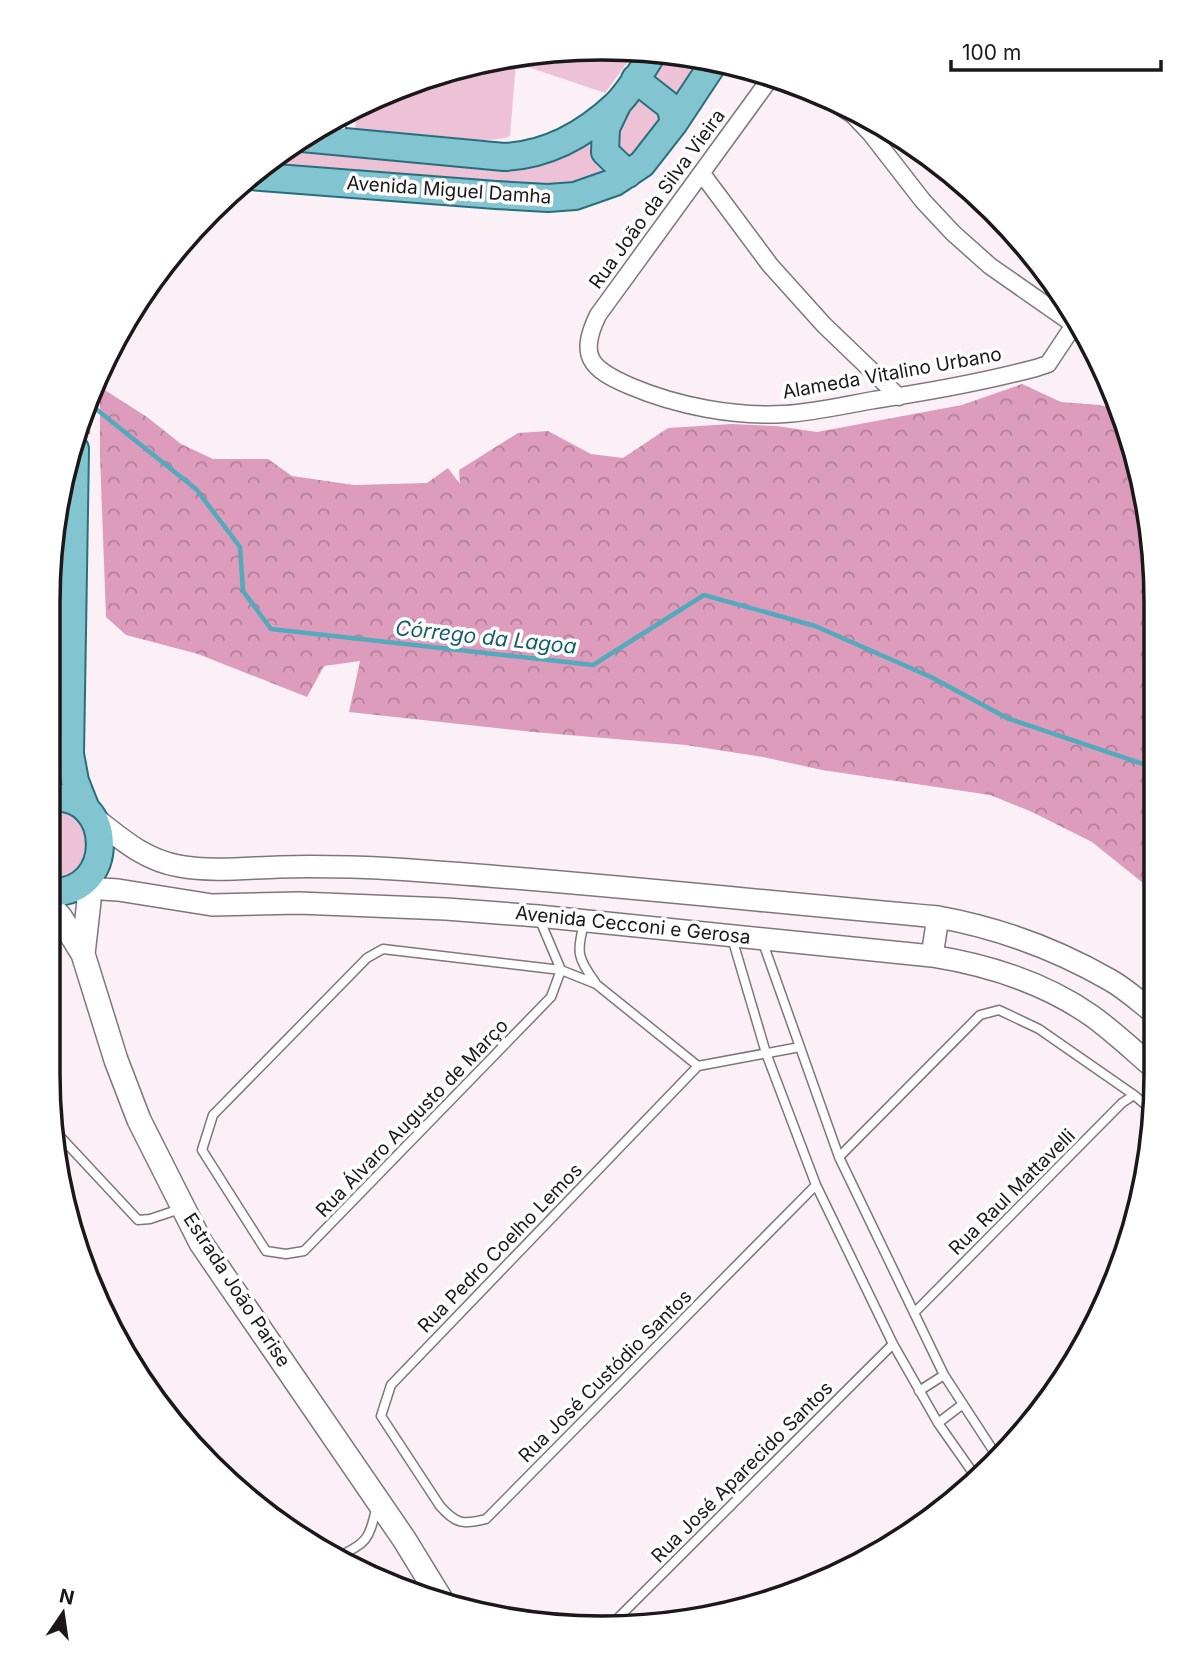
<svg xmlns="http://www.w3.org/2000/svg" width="1203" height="1676" font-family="Inter,sans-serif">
	<defs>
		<pattern id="forest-crowns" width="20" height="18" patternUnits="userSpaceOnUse" patternTransform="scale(1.75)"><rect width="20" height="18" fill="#dd9cbc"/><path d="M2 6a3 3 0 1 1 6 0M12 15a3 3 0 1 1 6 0" fill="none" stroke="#b27e98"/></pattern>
	</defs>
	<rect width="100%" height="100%" fill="#fbf0f5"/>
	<!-- grass -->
	<path fill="#edc2d7" d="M637,49l-32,44 -89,-30 -6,73c-18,11 -127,-4 -155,-6l2,-23 67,-30 106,-25z
		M663,53l42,7 -26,33 -5,2 -20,-9 -2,-18z
		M638,100h10l13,17 -1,6 -30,35 -21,-16 3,-13z
		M595,135l17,39 -33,14 -317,-22 27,-19 217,17z
		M64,478l6,313 -17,-2 5,-296z
		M52,807l25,7 14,26c-9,28 -9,36 -40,40z"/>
	<!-- forest -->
	<path fill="url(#forest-crowns)" d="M1022,384l39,18 39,3 19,5 32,119 2,362 -61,-49 -60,-30 -42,-17 -168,-25 -59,-13 -77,-12 -153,-13 -184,-20 11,-51 -36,5 -17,31 -109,-43 -72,-19 -20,-18 -6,-161v-69l47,30 34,27 32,15h55l24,17 62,9 73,-2 21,-15 12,16 -1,-14 59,-37 30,-2 43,23 32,4 45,-30 63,-4 45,2 41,6 145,-27z"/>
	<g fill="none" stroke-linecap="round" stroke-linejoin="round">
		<!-- stream -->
		<path stroke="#52aabc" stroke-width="4.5" d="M91,405l105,84 44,58 3,44 28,38 322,36 111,-70 111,31 116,51 76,41 145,49"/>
		<defs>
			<path id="service" d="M340,138l2,-24
				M539,918l22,52 -10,27 -247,254 -18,3 -20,-3 -64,-101 11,-35 154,-157 16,-9 178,21 35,14 102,82 102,-19
				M584,924c-8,28 -6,35 11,58
				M732,938l34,115 50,132 77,159 45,79 40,57
				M762,940l77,217 105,218 54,83
				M698,1066l-307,319 -10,31 59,90c16,18 23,19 46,13l330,-334
				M55,1131l83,89 12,-1 30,-10
				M839,1157l141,-142 19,-5 40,19 95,66 20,17
				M914,1313l208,-210 12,-8
				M919,1391l25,-16
				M938,1423l25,-19
				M336,1558c33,-17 32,-17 41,-52
				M614,1622l279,-278"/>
			<path id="minor" d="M772,76l-174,239c-20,41 -8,54 32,71 47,20 104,31 155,28 30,-2 60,-9 89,-14 54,-8 109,-18 162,-32l12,-4 26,-39
				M826,97l27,18 18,19 52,67 30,32 37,33 83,58
				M703,175l67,90 54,60 75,72"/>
			<path id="tertiary" d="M93,817c27,21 51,43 86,49 32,6 67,2 100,1 38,-1 78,0 116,2 182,12 362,32 543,48 61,11 118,32 172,63 16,9 30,22 44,33
				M83,882l19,7 16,1 94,15 87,-2 147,6 92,7 394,40c56,9 113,27 160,60 22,16 42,35 62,52
				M932,956l6,-39"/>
			<path id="secondary" d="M50,905l11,13 22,36 33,106 23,60 62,123 203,296 38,62
				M83,954l6,-53 -6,-19"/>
			<path id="primary" d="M635,79l32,25 4,5 3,14
				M617,105l-11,23 -1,24 23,22
				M302,138l202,19c43,-2 81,-23 112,-52 15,-15 27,-36 38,-54
				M249,176l247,19 52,3 27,-2 40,-14 27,-18 32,-41 41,-62
				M75,449l-5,305 5,27 11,28
				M51,892c67,2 63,-100 1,-94"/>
		</defs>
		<!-- service casing -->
		<use href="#service" stroke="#80767a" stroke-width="11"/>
		<!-- minor casing -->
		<use href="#minor" stroke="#80767a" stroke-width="19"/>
		<!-- tertiary casing -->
		<use href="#tertiary" stroke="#80767a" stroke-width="24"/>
		<!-- secondary casing -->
		<use href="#secondary" stroke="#80767a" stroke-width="26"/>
		<!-- primary casing -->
		<use href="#primary" stroke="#286f7d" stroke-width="30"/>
		<!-- path -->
		<path stroke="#9a9296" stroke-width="2.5" stroke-dasharray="5 3.5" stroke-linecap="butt" d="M89,434v-22"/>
		<!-- service -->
		<use href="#service" stroke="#fff" stroke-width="8"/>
		<!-- minor -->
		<use href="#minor" stroke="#fff" stroke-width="16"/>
		<!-- tertiary -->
		<use href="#tertiary" stroke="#fff" stroke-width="21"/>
		<!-- secondary -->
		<use href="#secondary" stroke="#fff" stroke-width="23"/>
		<!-- primary -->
		<use href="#primary" stroke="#82c5d1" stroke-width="26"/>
	</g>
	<g text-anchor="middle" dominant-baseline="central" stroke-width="7" stroke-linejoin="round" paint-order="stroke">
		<!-- street labels -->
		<g font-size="19" fill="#1c181a" stroke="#fff">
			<text transform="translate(449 190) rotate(4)">Avenida Miguel Damha</text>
			<text transform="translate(657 199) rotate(-54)">Rua João da Silva Vieira</text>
			<text transform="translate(892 373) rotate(-10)">Alameda Vitalino Urbano</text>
			<text transform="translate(633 925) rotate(6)">Avenida Cecconi e Gerosa</text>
			<text transform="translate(412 1118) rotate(-46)">Rua Álvaro Augusto de Março</text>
			<text transform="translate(1012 1192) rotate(-45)">Rua Raul Mattavelli</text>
			<text transform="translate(500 1248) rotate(-46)">Rua Pedro Coelho Lemos</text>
			<text transform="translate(237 1290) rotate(57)">Estrada João Parise</text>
			<text transform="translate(605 1376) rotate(-45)">Rua José Custódio Santos</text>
			<text transform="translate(742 1472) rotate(-45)">Rua José Aparecido Santos</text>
		</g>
		<!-- water labels -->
		<g font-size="21" font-style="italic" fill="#135d6a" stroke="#fff">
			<text transform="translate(486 637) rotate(6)">Córrego da Lagoa</text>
		</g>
	</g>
	<!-- crop -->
	<path d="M0 0H1203V1676H0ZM602 60H602A542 542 0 0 1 1144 602V1074A542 542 0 0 1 602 1616H602A542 542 0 0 1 60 1074V602A542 542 0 0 1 602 60Z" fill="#fff" fill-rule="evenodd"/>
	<path fill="none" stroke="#1c181a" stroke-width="3.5" d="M602 60H602A542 542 0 0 1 1144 602V1074A542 542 0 0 1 602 1616H602A542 542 0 0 1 60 1074V602A542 542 0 0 1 602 60Z"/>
	<!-- north arrow -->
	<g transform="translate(63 1613) rotate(13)" stroke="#ffffff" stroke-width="5" paint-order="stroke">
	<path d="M0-5L12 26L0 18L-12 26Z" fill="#1c181a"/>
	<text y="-10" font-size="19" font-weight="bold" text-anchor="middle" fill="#1c181a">N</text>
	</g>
	<!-- scale -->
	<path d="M951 60v10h210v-10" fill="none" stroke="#1c181a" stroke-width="3.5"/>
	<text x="962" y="60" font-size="21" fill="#1c181a" stroke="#ffffff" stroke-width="5" paint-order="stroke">100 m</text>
</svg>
